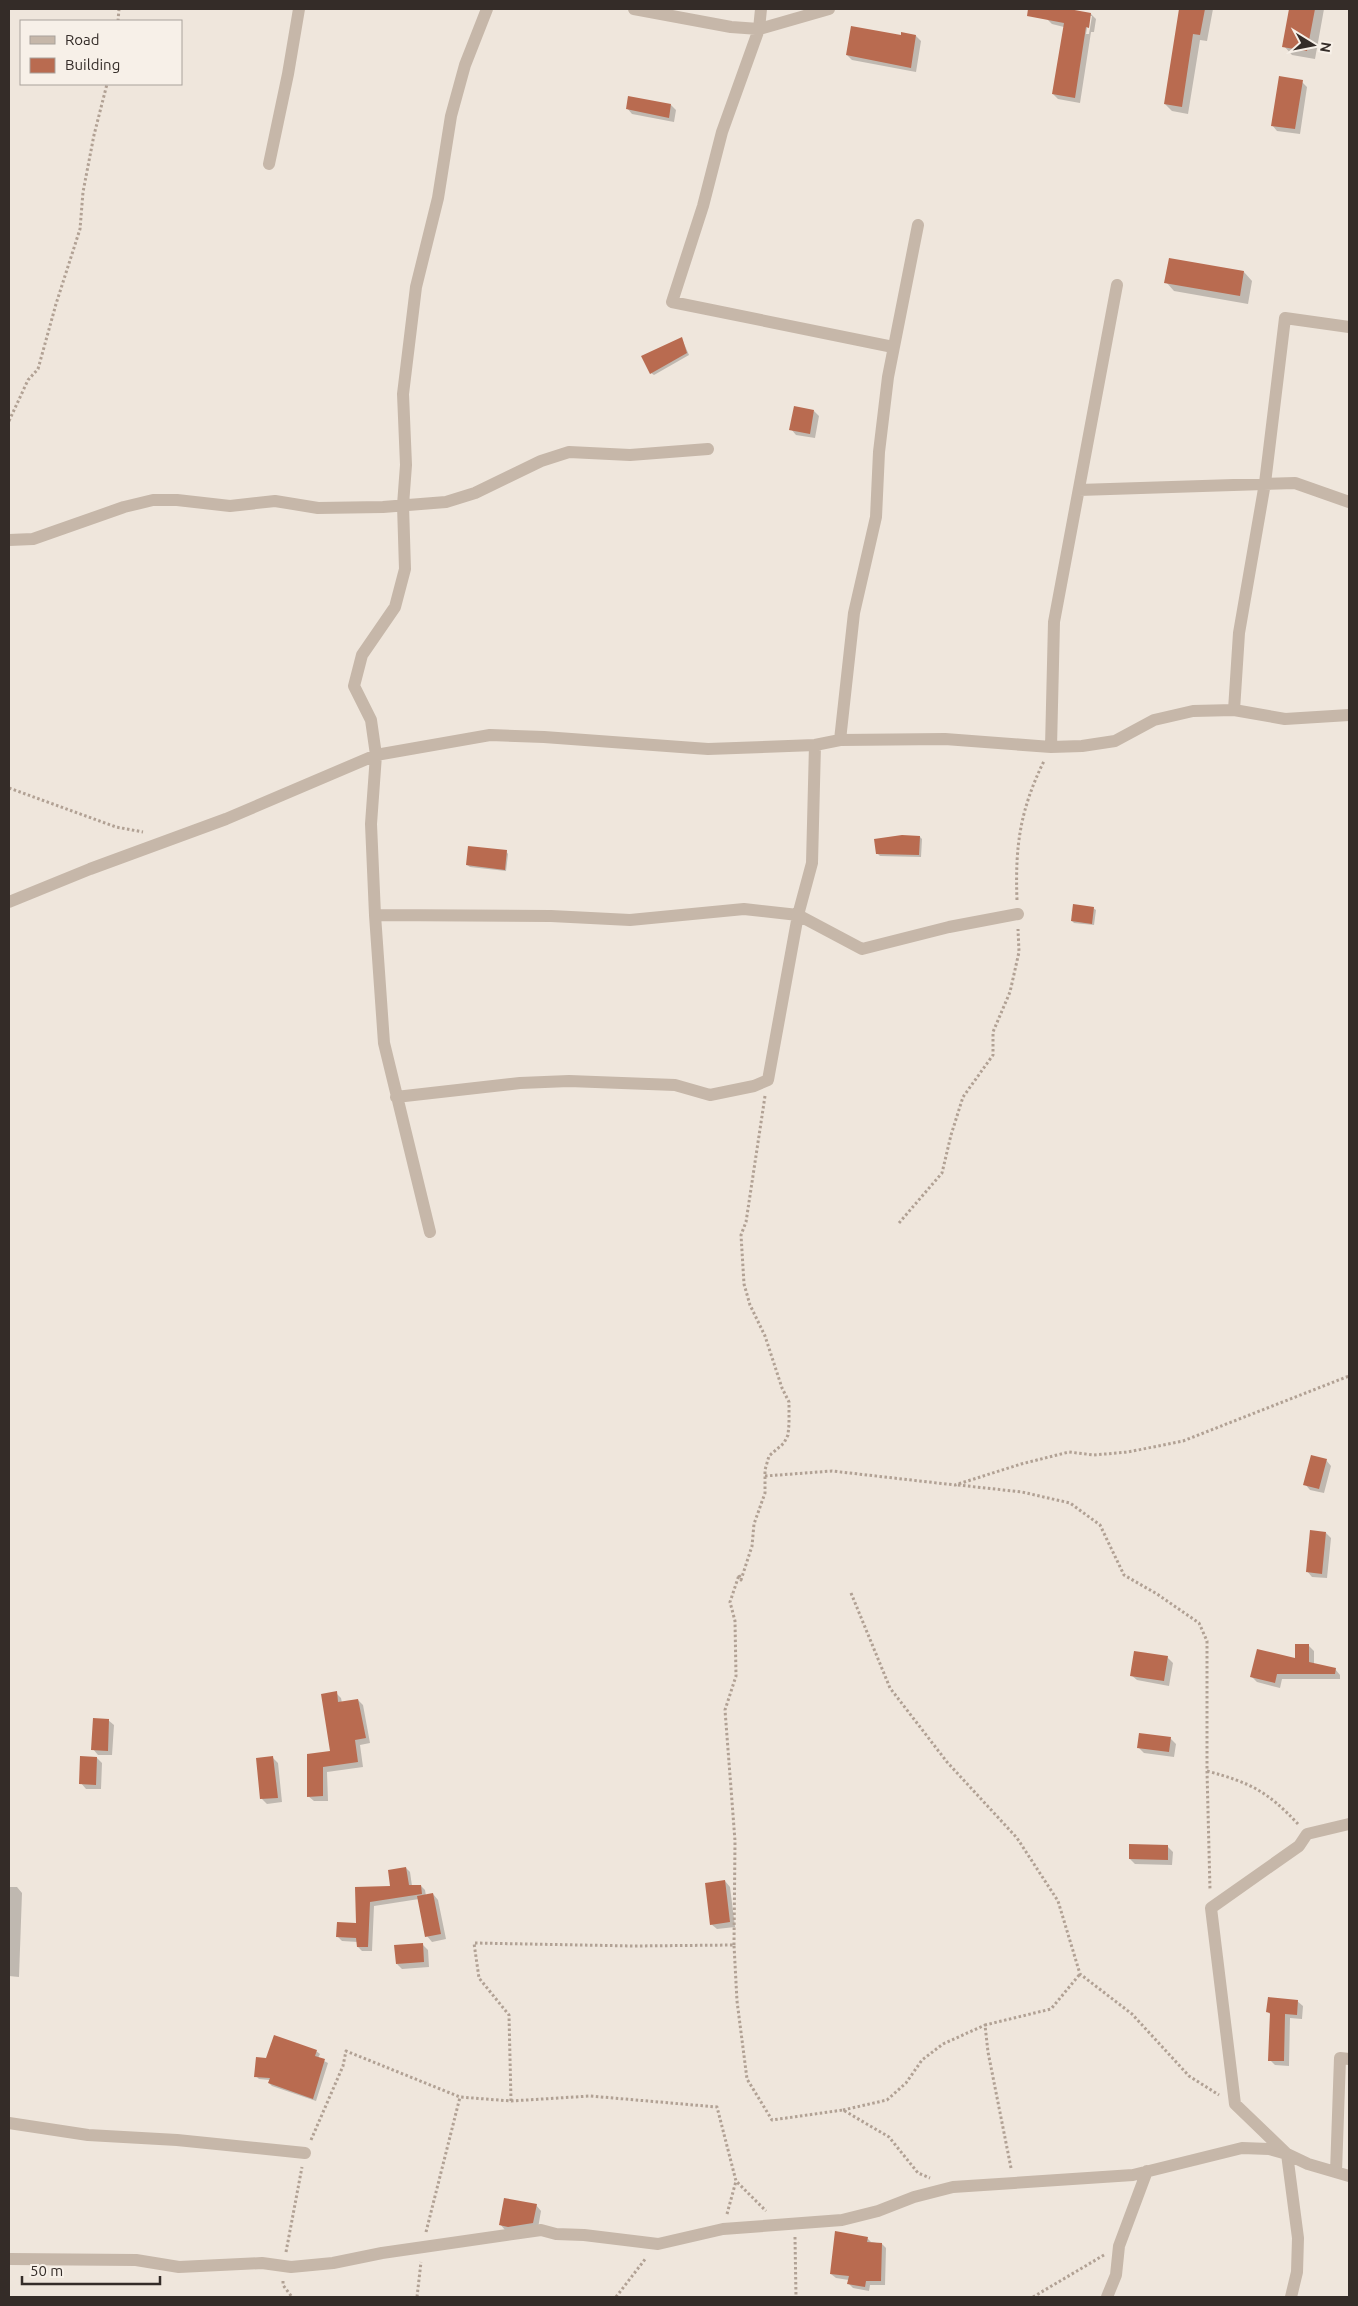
<svg xmlns="http://www.w3.org/2000/svg" width="1358" height="2306" font-family="Ubuntu,sans-serif">
	<rect width="100%" height="100%" fill="#efe6dc"/>
	<!-- shadow -->
	<path fill="#0003" fill-rule="evenodd" d="M1049,9h13l29,5 5,5 -2,13h-3l-11,71 -22,-4 -5,-5 11,-67 -12,-3 -5,-5zM1089,16h3l-3,18h-3z
		M1181,9h32l-6,32 -7,-1 -12,74 -16,-3 -7,-7z
		M1290,9h34l-9,50 -23,-4 -8,-9z
		M902,36h14l5,5 -5,31 -64,-12 -5,-5z
		M1302,82l5,5 -7,47 -23,-3 -5,-6z
		M671,105l5,5 -2,12 -42,-8 -5,-6z
		M1244,272l8,9 -4,23 -74,-13 -8,-9z
		M682,339l7,16 -35,20 -3,-2z
		M814,411l5,5 -4,22 -19,-3 -5,-6z
		M920,837l2,2 -1,18 -41,-1 -3,-3z
		M506,851l2,3 -2,17 -36,-4 -3,-2z
		M1093,908l3,2 -2,15 -20,-2 -2,-2z
		M1326,1460l5,6 -7,27 -14,-3 -5,-6z
		M1326,1533l5,5 -4,40 -15,-1 -5,-6z
		M1309,1646l5,5v13l21,5 5,6v4h-58l-2,9 -23,-6 -5,-5 44,-17z
		M1167,1657l6,6 -4,23 -32,-6 -6,-5z
		M336,1693l5,5 1,5 16,-3 5,5 7,38 -10,2 3,22 -36,5 1,29h-14l-6,-5v-41l24,-3z
		M108,1720l6,5 -2,30h-14l-5,-6z
		M1170,1738l6,6 -2,13 -30,-4 -5,-5z
		M272,1757l6,6 4,39 -15,2 -5,-5z
		M97,1758l5,5 -1,26h-15l-5,-6z
		M1168,1847l5,5 -1,13 -37,-1 -5,-5z
		M406,1868l4,4 2,14h9l4,4 1,6 7,-2 5,6 8,39 -14,3 -5,-6 -8,-37 -45,7 -2,45h-10l-4,-4v-5l-16,-1 -4,-4 19,-13 -1,-36 36,-1z
		M725,1881l5,6 5,40 -18,2 -6,-5z
		M9,1887h8l5,6 -3,84 -10,-1z
		M423,1945l5,5 1,17 -27,2 -5,-5z
		M1297,2001l6,5 -1,13 -12,-1 -1,48 -14,-1 -5,-5 1,-45 -3,-3z
		M316,2051l4,3 -2,4 10,5 -12,38 -44,-15 -3,-3 1,-3 -11,-1 -3,-3z
		M536,2205l5,6 -3,17 -33,2 -5,-6z
		M867,2238l4,4 11,2 4,4 -1,37h-15l-1,6 -16,-3 -4,-4v-4l-13,-2 -5,-4z"/>
	<!-- building -->
	<path fill="#b96b50" d="M1028,9h41l22,4 -2,15 -3,-1 -11,71 -23,-4 12,-71 -37,-7z
		M1179,9h26l-5,26 -7,-1 -11,73 -18,-3z
		M1289,9h26l-8,42 -25,-4z
		M851,26l50,9v-3l15,3 -5,33 -65,-13z
		M1279,76l24,4 -8,49 -24,-3z
		M628,96l43,8 -2,14 -43,-9z
		M1169,258l75,13 -4,25 -76,-13z
		M682,337l5,16 -37,21 -9,-18z
		M794,406l20,4 -4,24 -21,-4z
		M902,835l18,1 -1,19 -43,-1 -2,-15z
		M468,846l39,4 -2,20 -39,-5z
		M1073,904l21,3 -2,17 -21,-3z
		M1311,1455l16,4 -8,30 -16,-4z
		M1310,1530l16,2 -4,42 -16,-2z
		M1295,1644h14v18l27,6 -1,6h-58l-2,9 -25,-6 7,-28 38,9z
		M1134,1651l34,5 -4,25 -34,-5z
		M337,1691l1,11 20,-3 8,39 -11,2 3,22 -35,5v29l-16,1v-43l23,-3 -9,-57z
		M93,1718l16,1 -1,32 -17,-1z
		M1139,1733l32,4 -2,15 -32,-4z
		M80,1756l17,1 -1,28 -17,-1z
		M273,1756l5,42 -18,1 -4,-41z
		M1129,1844l39,1v15l-39,-1z
		M406,1867l3,18h12l1,9 -52,8 -2,45h-11l-1,-9 -20,-1 1,-15 19,1 -1,-36 35,-1 -2,-16z
		M725,1880l5,42 -20,3 -5,-42z
		M433,1893l8,41 -16,3 -8,-41z
		M423,1943l1,19 -28,2 -2,-19z
		M1268,1997l30,3 -1,15 -12,-1 -1,47h-16l2,-48 -4,-1z
		M274,2035l43,15 -2,6 10,3 -12,40 -45,-16 2,-5 -16,-1 2,-20 10,1z
		M504,2198l33,6 -4,19 -25,4 -9,-2z
		M835,2231l33,6 -1,5 15,1 -1,38h-15l-1,6 -18,-3 2,-8 -19,-2z"/>
	<g fill="none" stroke-linecap="round" stroke-linejoin="round">
		<!-- path -->
		<path stroke="#b1a194" stroke-width="3" stroke-dasharray="2.5 2.5" stroke-linecap="butt" d="M118,21l1,-12
			M9,421l19,-41 10,-11 18,-65 24,-75 3,-37 11,-57 13,-51
			M9,788l107,39 27,5
			M1017,900c-2,-54 3,-90 27,-139
			M899,1223l43,-50 9,-38 12,-38 30,-42v-23l17,-40 9,-40 -1,-23
			M765,1476l67,-5 123,14 66,-21 48,-12 25,3 34,-3 55,-11 166,-65
			M958,1485l64,7 48,11 30,22 24,50 33,19 42,29 8,18v130l3,119
			M739,1575l2,5 11,-34 2,-22 11,-31v-23l4,-14 15,-13 4,-8 1,-11v-22l-7,-14 -17,-52 -15,-31 -6,-21 -3,-49 5,-13 19,-126
			M851,1593l39,95 57,74 70,76 41,63 22,73 52,40 57,62 30,19
			M1207,1771c44,12 60,20 91,53
			M734,1945l1,-104 -10,-131 11,-34 -1,-55 -5,-19 9,-27
			M511,2101l-2,-86 -30,-37 -5,-35 160,3 100,-1 3,56 10,78 25,41 71,-10 46,27 29,36 12,5
			M843,2110l44,-10 19,-17 16,-23 21,-16 42,-19
			M311,2140l32,-74 3,-15 114,46 51,4 79,-5 127,11 19,74 30,30
			M1011,2168l-23,-116 -3,-27 66,-16 29,-35
			M727,2214l9,-33
			M426,2232l34,-135
			M795,2237l1,60
			M286,2252l16,-85
			M283,2281v4l9,12
			M417,2297l4,-35
			M616,2297l30,-39
			M1033,2297l71,-42"/>
		<!-- minor -->
		<path stroke="#c6b7a9" stroke-width="12" d="M634,9l97,18 28,2 70,-20
			M761,9l-2,20 -37,103 -19,74 -31,96 221,45
			M269,164l19,-90 11,-65
			M1079,490l216,-7 54,19
			M9,540l24,-1 91,-32 29,-7h24l53,6 45,-5 43,7 65,-1 63,-5 29,-9 66,-32 28,-9 61,3 78,-6
			M1234,710l5,-77 26,-150 20,-165 64,9
			M840,740l14,-127 22,-96 3,-65 9,-75 30,-152
			M1051,747l3,-125 63,-337
			M9,902l81,-33 136,-50 150,-64 114,-20 54,2 164,12 107,-4 25,-5 105,-1 106,8 31,-1 33,-5 39,-21 39,-9 41,-1 51,9 64,-4
			M375,915l176,1 79,4 114,-11 54,6 64,34 87,-22 69,-13
			M396,1097l124,-14 49,-2 106,4 35,10 44,-9 14,-6 30,-165 14,-52 3,-118
			M430,1232l-46,-189 -9,-128 -4,-91 5,-69 -5,-35 -17,-34 8,-31 33,-48 10,-38 -2,-64 3,-40 -3,-71 13,-107 22,-89 13,-82 14,-51 22,-56
			M9,2123l79,12 89,5 128,13
			M1336,2172l4,-114 9,1
			M9,2259l127,1 43,7 83,-4 29,4 42,-4 49,-10 159,-23 15,4 28,1 74,9 65,-15 119,-9 36,-9 36,-14 39,-10 180,-12 109,-27 27,1 18,5 21,10 41,12
			M1107,2297l9,-22 3,-29 28,-75
			M1291,2297l6,-25 1,-34 -11,-84 -52,-50 -24,-196 88,-62 8,-12 42,-10"/>
	</g>
	<!-- border -->
	<rect width="1358" height="2306" fill="none" stroke="#342c28" stroke-width="20"/>
	<!-- legend -->
	<rect x="20" y="20" width="162" height="65" fill="#f7f0e8" stroke="#a9a29b"/>
	<rect x="30" y="36" width="25" height="8" fill="#c6b7a9" stroke="#a9a29b"/>
	<text x="65" y="45" font-size="15" fill="#342c28">Road</text>
	<rect x="30" y="58" width="25" height="15" fill="#b96b50" stroke="#a9a29b"/>
	<text x="65" y="70" font-size="15" fill="#342c28">Building</text>
	<!-- north arrow -->
	<g transform="translate(1313 45) rotate(100)" stroke="#f7f0e8" stroke-width="4" paint-order="stroke">
	<path d="M0-4L9 19L0 12L-9 19Z" fill="#342c28"/>
	<text y="-8" font-size="14" font-weight="bold" text-anchor="middle" fill="#342c28">N</text>
	</g>
	<!-- scale -->
	<path d="M22 2276v8h138v-8" fill="none" stroke="#342c28" stroke-width="2.5"/>
	<text x="30" y="2276" font-size="15" fill="#342c28" stroke="#f7f0e8" stroke-width="4" paint-order="stroke">50 m</text>
</svg>
